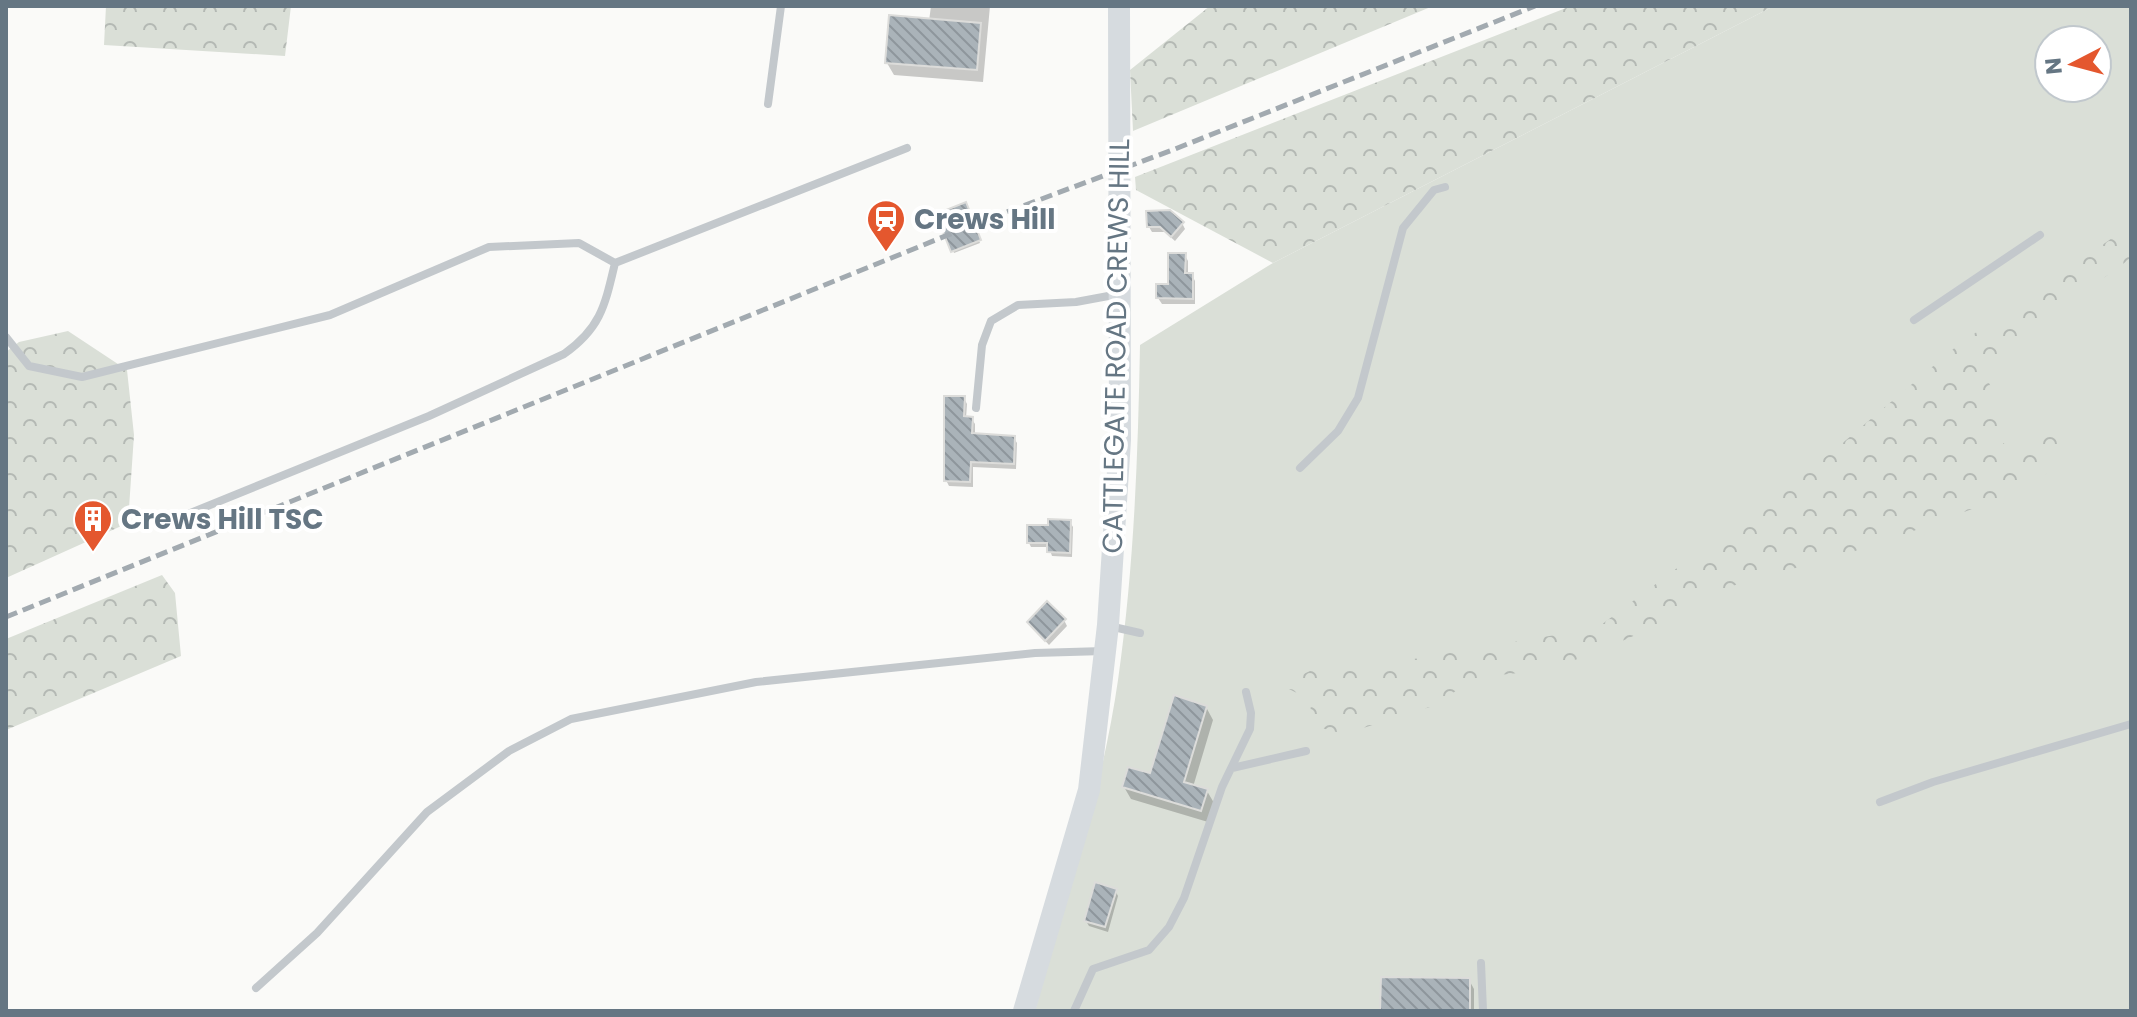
<svg xmlns="http://www.w3.org/2000/svg" width="2137" height="1017" font-family="Poppins,sans-serif">
	<defs>
		<pattern id="forest-crowns" width="20" height="18" patternUnits="userSpaceOnUse" patternTransform="scale(2)"><rect width="20" height="18" fill="#dadfd7"/><path d="M2 6a3 3 0 1 1 6 0M12 15a3 3 0 1 1 6 0" fill="none" stroke="#b4b9b4"/></pattern>
		<pattern id="building-back-hatch" width="6" height="6" patternUnits="userSpaceOnUse" patternTransform="scale(2)"><rect width="6" height="6" fill="#aab3b9"/><path d="M-1 5l2 2M0 0l6 6M5-1l2 2" fill="none" stroke="#8e969c"/></pattern>
	</defs>
	<rect width="100%" height="100%" fill="#fafaf8"/>
	<!-- grass -->
	<path fill="#dadfd7" fill-rule="evenodd" d="M1774,6h357v1005h-1096c30,-109 67,-219 83,-331 16,-112 20,-223 22,-335l133,-82zM2049,40h48v48h-48z"/>
	<!-- forest -->
	<path fill="url(#forest-crowns)" d="M106,6h185l-6,50 -181,-11z
		M1210,6h223l-300,125 -3,-61z
		M1571,6h203l-501,257 -137,-73 -1,-13z
		M2131,225v33l-88,64 -60,49 20,40 -7,27 17,12 36,-20 23,2 1,12 -19,23 -17,14 -33,16 -128,48 -144,41 -50,21 -21,20 -21,6 -49,22 -53,16 -39,4 -31,8 -35,23 -89,28 -34,-9 1,-25 -30,-15 33,-16h40l243,-41 235,-176 126,-107z
		M68,331l59,39 7,65 -6,88 -122,55v-226l13,-10z
		M162,575l13,18 6,63 -175,74v-91z"/>
	<!-- shadow -->
	<path fill="#0003" d="M931,6h59l-7,76 -89,-7 -7,-12 42,-42z
		M965,205l15,38 -26,10 -15,-38z
		M1182,223l3,6 -10,12 -10,-9h-13l-3,-5z
		M1185,255l3,6v14h4l3,6v23h-33l-4,-6 12,-12z
		M964,398l3,6 -1,14 6,1 3,5v12l39,2 3,5 -1,26 -43,-2v20l-24,-1 -3,-6z
		M1070,522l3,5 -1,30 -20,-1 -3,-9h-18l-2,-4 21,-16z
		M1064,620l3,6 -18,19 -20,-22z
		M1206,707l7,13 -20,67 14,4 7,12 -6,19 -77,-23 -7,-12 27,-11z
		M1115,890l3,6 -10,36 -19,-6 -3,-5z
		M1469,980l5,9v22h-92z"/>
	<!-- building -->
	<path fill="url(#building-back-hatch)" stroke="#dcdcda" stroke-width="2" d="M889,15l92,8 -4,47 -92,-7z
		M966,202l15,38 -30,12 -15,-38z
		M1170,210l14,12 -13,15 -11,-10h-13l-1,-16z
		M1168,253h18l-1,20h8v26l-37,-1v-14h12z
		M944,396h21l-1,20 9,1 -1,16 43,3 -1,28 -43,-2 -1,20 -26,-1z
		M1048,519l23,1 -1,33 -23,-1v-9h-20v-18h21z
		M1047,601l19,18 -21,22 -18,-19z
		M1174,695l33,11 -23,76 24,7 -7,22 -79,-24 6,-20 22,6z
		M1095,882l22,7 -12,38 -21,-6z
		M1381,977l89,1v33h-90z"/>
	<g fill="none" stroke-linecap="round" stroke-linejoin="round">
		<!-- lane -->
		<path stroke="#c3c8cc" stroke-width="8" d="M768,104l13,-98
			M1914,320l126,-85
			M6,337l23,29 53,11 248,-62 159,-68 90,-4 36,20 292,-115
			M976,408l6,-63 9,-24 27,-16 58,-3 43,-8
			M1300,468l38,-37 20,-33 45,-170 31,-38 11,-3
			M183,516l246,-100 135,-62c37,-26 41,-49 51,-91
			M1109,626l31,7
			M1232,768l74,-17
			M1880,802l53,-20 198,-58
			M1481,963l2,48
			M256,988l61,-55 110,-121 82,-61 62,-32 185,-37 279,-29 69,-2
			M1074,1011l19,-42 56,-19 20,-23 15,-29 38,-111 28,-58 1,-16 -5,-21"/>
		<!-- secondary -->
		<path stroke="#d6dbdf" stroke-width="22" d="M1024,1011l65,-221 19,-165 12,-185 -1,-434"/>
		<!-- rail -->
		<path stroke="#a2aab0" stroke-width="5" stroke-dasharray="12 6" stroke-linecap="butt" d="M6,617l974,-395 195,-73 360,-143"/>
	</g>
	<!-- icons -->
	<defs>
		<symbol id="station-pin" viewBox="-11 -11 22 30"><path d="M0 17L-7.5 6A9.5 9.5 0 1 1 7.5 6Z" fill="#e4572e" stroke="#fff"/><path d="M-3-6H3Q5-6 5-4V2Q5 4 3 4L4.5 6H3L1.5 4h-3L-3 6H-4.5L-3 4Q-5 4-5 2V-4Q-5-6-3-6ZM-3.5-4v3h7v-3ZM-3.5 1v1.5H-2V1ZM2 1v1.5H3.5V1Z" fill="#fff"/></symbol>
		<symbol id="building-pin" viewBox="-11 -11 22 30"><path d="M0 17L-7.5 6A9.5 9.5 0 1 1 7.5 6Z" fill="#e4572e" stroke="#fff"/><path d="M-4-6H4V6H1V3H-1V6H-4ZM-2.5-4.3h1.7v1.8h-1.7ZM.8-4.3h1.7v1.8H.8ZM-2.5-1h1.7V.8h-1.7ZM.8-1h1.7V.8H.8Z" fill="#fff"/></symbol>
	</defs>
	<g fill-rule="evenodd">
		<use href="#station-pin" x="864" y="197" width="44" height="60"/>
		<use href="#building-pin" x="71" y="497" width="44" height="60"/>
	</g>
	<g text-anchor="middle" dominant-baseline="central" stroke-width="8" stroke-linejoin="round" paint-order="stroke">
		<!-- poi labels -->
		<g font-size="28" font-weight="bold" fill="#657683" stroke="#fff" text-anchor="start">
			<text x="914" y="219">Crews Hill</text>
			<text x="121" y="519">Crews Hill TSC</text>
		</g>
		<!-- street labels -->
		<g font-size="28" fill="#657683" stroke="#fff">
			<text transform="translate(1116 346) rotate(-89)">CATTLEGATE ROAD CREWS HILL</text>
		</g>
	</g>
	<!-- border -->
	<rect width="2137" height="1017" fill="none" stroke="#657683" stroke-width="16"/>
	<!-- north arrow -->
	<g transform="translate(2073 64) rotate(264)"><circle r="38" fill="#ffffff" stroke="#c1c8cd" stroke-width="2"/>
	<path d="M0-6L14 30L0 20L-14 30Z" fill="#e4572e"/>
	<text y="-12" font-size="22" font-weight="bold" text-anchor="middle" fill="#657683">N</text>
	</g>
</svg>
